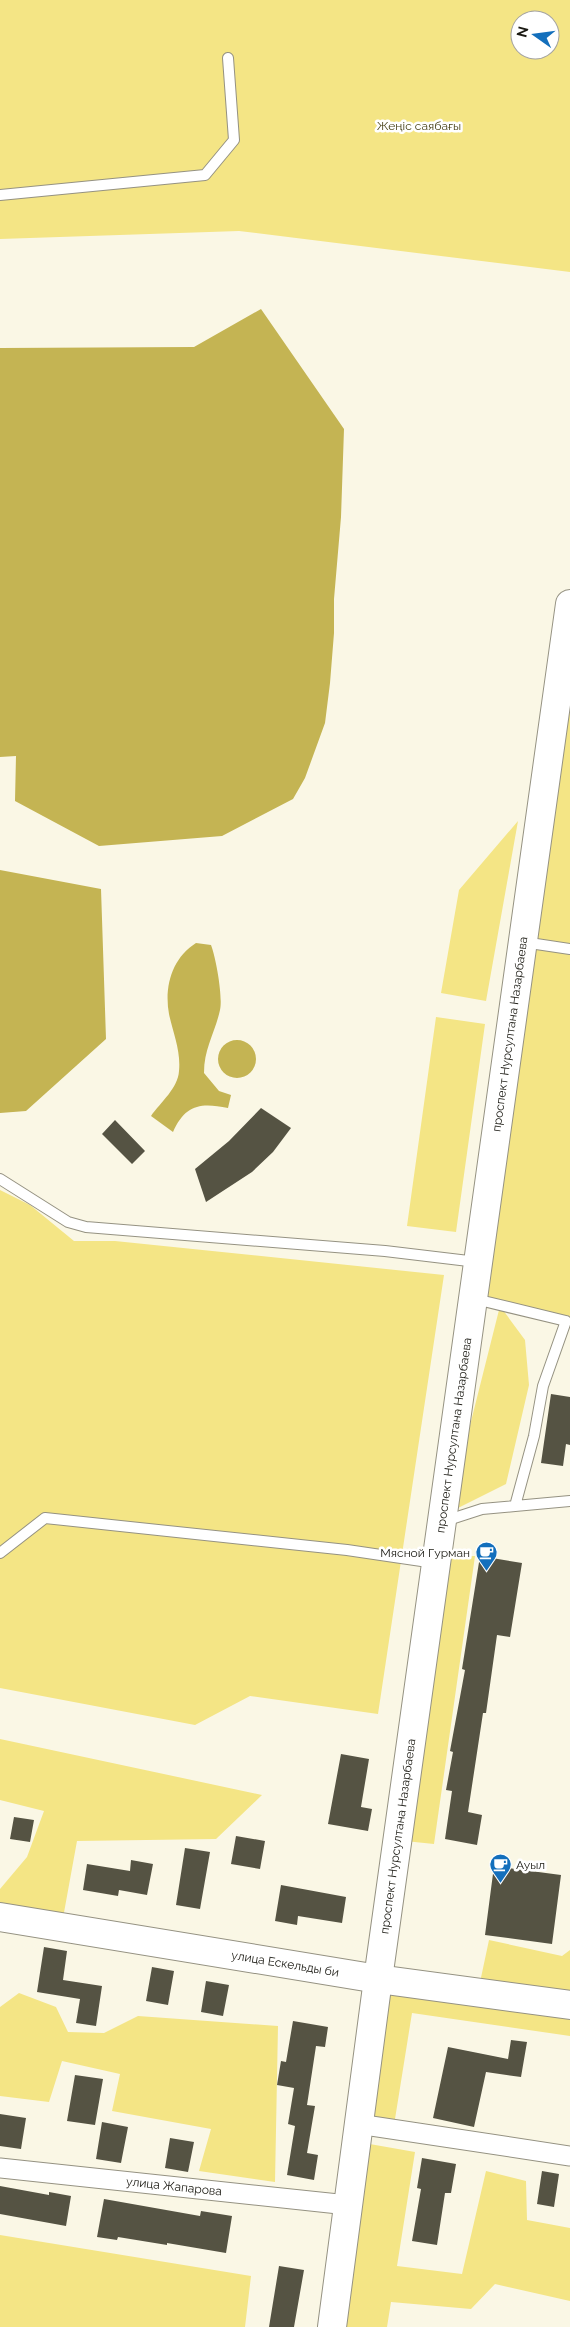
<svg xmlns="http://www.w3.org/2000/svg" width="570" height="2327" font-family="Raleway,sans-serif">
	<rect width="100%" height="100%" fill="#faf7e5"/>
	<!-- green -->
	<path fill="#f4e585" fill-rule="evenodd" d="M0,0h570v272l-331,-41 -239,8zM520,20h30v30h-30z
		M570,604v712l-97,-17z
		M518,821l-32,180 -45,-8 18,-103z
		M436,1017l49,7 -29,208 -49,-6z
		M0,1190l30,15 44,36h41l329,34 -66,439 -128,-18 -55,29 -195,-37z
		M500,1306l25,34 4,45 -23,99 -58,29z
		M475,1556l-41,288 -29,-3 39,-284z
		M0,1739l262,56 -46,44 -139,2 -14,77 -63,-11v-18l27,-32 17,-46 -44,-11z
		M489,1940l73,16 8,-6v54l-91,-17z
		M384,1988l186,26v22l-158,-23 -17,106 -31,-2z
		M19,1993l37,14 12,25 36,1 34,-17 140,10 -3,156 -76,-11 12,-42 -99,-18 8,-37 -58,-13 -13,41 -49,-6v-89z
		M364,2143l51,9 -18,114 65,8 24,-103 40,10 1,39 43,8v73l-75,-17 -24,25 -80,-7 -4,25h-50z
		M0,2235l251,41 -6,51h-245z"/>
	<!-- water -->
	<path fill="#c4b453" d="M261,309l83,120 -3,88 -7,82v34l-4,50 -5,40 -20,55 -12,21 -71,37 -123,10 -84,-45 1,-45 -16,1v-409l194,-1z
		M0,870l101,19 5,150 -80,72 -26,2z
		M196,943l15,2c5,13 12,52 9,65 -5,23 -16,38 -16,63l15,18 12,4 -3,13c-28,-6 -43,-3 -55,24l-22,-16c10,-14 27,-28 28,-45 2,-20 -6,-38 -10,-57 -5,-27 3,-56 27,-71z
		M218 1059a19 19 0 1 1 38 0a19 19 0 1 1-38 0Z"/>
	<!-- building -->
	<path fill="#555343" d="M261,1108l30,20 -18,24 -21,20 -46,30 -11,-33 34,-28z
		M115,1120l30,31 -13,13 -30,-30z
		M551,1394l19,3v48l-4,-1 -3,22 -22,-3z
		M480,1556l42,7 -12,74 -13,-2 -11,78h-3l-15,99 14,3 -5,30 -32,-6 7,-48 -6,-1 7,-38 -3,-1 15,-81 -3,-1z
		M341,1754l28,5 -8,48 11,2 -4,22 -40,-7z
		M14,1817l20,3 -4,22 -20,-3z
		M236,1836l29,5 -5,28 -29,-5z
		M185,1848l25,4 -10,57 -24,-4z
		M131,1860l22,4 -6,31 -28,-5 -1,6 -35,-6 4,-26 43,7z
		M494,1866l67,9 -9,69 -67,-9z
		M281,1885l65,12 -4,26 -44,-7 -1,9 -22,-4z
		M44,1947l23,4 -4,29 39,6 -6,40 -20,-3 4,-24 -43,-7z
		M152,1967l22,4 -6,34 -22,-4z
		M206,1981l23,4 -6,31 -22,-4z
		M293,2021l35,6 -3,20 -9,-1 -9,59 8,1 -8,47 11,2 -4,25 -27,-5 8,-49 -7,-2 6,-36 -17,-3 4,-24 5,1z
		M511,2040l16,2 -6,35 -35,-5 -12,55 -41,-9 15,-71 60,12z
		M75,2075l28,4 -8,46 -28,-4z
		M0,2114l26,4 -5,31 -21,-3z
		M102,2122l26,5 -7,36 -25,-4z
		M170,2138l24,4 -6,30 -23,-4z
		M422,2158l34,6 -5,29h-6l-8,52 -25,-4 9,-52 -4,-1z
		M542,2171l17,3 -5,33 -17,-3z
		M0,2186l49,9v-3l22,4 -5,30 -66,-12z
		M104,2199l96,17 1,-5 31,5 -6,37 -59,-10v2l-49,-8 -1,3 -20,-3z
		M279,2266l25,4 -10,57h-25z"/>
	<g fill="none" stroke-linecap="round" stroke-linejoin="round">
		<defs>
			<path id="lane" d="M0,195l205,-20 29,-35 -6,-82
				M523,942l47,7
				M0,1179l68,43 18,5 299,24 92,11
				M515,1506l55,-5
				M445,1521l37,-12 33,-3 19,-70 9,-50 23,-65 -91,-22
				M0,1553l45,-35 302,32 88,13"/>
			<g id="street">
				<path d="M358,2124l212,32"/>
				<path id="s1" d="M0,2168l348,37"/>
			</g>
			<g id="secondary">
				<path id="s2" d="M0,1917l378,62 192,26"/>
				<path id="s3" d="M332,2327l46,-348 192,-1375"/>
			</g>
		</defs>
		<!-- lane casing -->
		<use href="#lane" stroke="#959282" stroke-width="12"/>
		<!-- street casing -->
		<use href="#street" stroke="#959282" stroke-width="21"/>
		<!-- secondary casing -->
		<use href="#secondary" stroke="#959282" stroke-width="30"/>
		<!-- lane -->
		<use href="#lane" stroke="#fff" stroke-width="10"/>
		<!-- street -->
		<use href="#street" stroke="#fff" stroke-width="19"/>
		<!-- secondary -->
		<use href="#secondary" stroke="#fff" stroke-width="28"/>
	</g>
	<!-- icons -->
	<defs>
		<symbol id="cafe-pin" viewBox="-11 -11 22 30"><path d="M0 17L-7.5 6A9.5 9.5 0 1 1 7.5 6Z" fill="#136fbc" stroke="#fff"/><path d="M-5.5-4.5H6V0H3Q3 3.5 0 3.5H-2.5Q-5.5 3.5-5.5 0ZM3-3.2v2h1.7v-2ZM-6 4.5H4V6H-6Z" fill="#fff"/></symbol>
	</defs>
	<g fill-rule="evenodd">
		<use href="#cafe-pin" x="474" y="1540" width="25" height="34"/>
		<use href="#cafe-pin" x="488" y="1852" width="25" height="34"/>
	</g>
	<g text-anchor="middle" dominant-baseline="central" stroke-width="5" stroke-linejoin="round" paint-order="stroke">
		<!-- park labels -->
		<g font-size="12" fill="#453f16" stroke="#fff">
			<text x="419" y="126">Жеңіс саябағы</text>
		</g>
		<!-- street labels -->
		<g font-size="12" fill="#1b1a13" stroke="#fff">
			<text stroke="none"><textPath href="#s3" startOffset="1305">проспект Нурсултана Назарбаева</textPath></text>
			<text stroke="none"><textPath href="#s3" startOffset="900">проспект Нурсултана Назарбаева</textPath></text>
			<text stroke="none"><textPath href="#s3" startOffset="495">проспект Нурсултана Назарбаева</textPath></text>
			<text stroke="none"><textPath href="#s2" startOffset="289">улица Ескельды би</textPath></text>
			<text stroke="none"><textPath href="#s1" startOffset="175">улица Жапарова</textPath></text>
		</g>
		<!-- poi labels -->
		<g font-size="12" fill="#1b1a13" stroke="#fff" text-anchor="end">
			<text x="470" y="1553">Мясной Гурман</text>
			<text x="516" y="1865" text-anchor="start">Ауыл</text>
		</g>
	</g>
	<!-- north arrow -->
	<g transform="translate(535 35) rotate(284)"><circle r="24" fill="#ffffff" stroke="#a4a3a1"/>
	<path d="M0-4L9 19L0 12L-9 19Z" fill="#136fbc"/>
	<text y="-8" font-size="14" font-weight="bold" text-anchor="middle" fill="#1b1a13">N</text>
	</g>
</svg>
